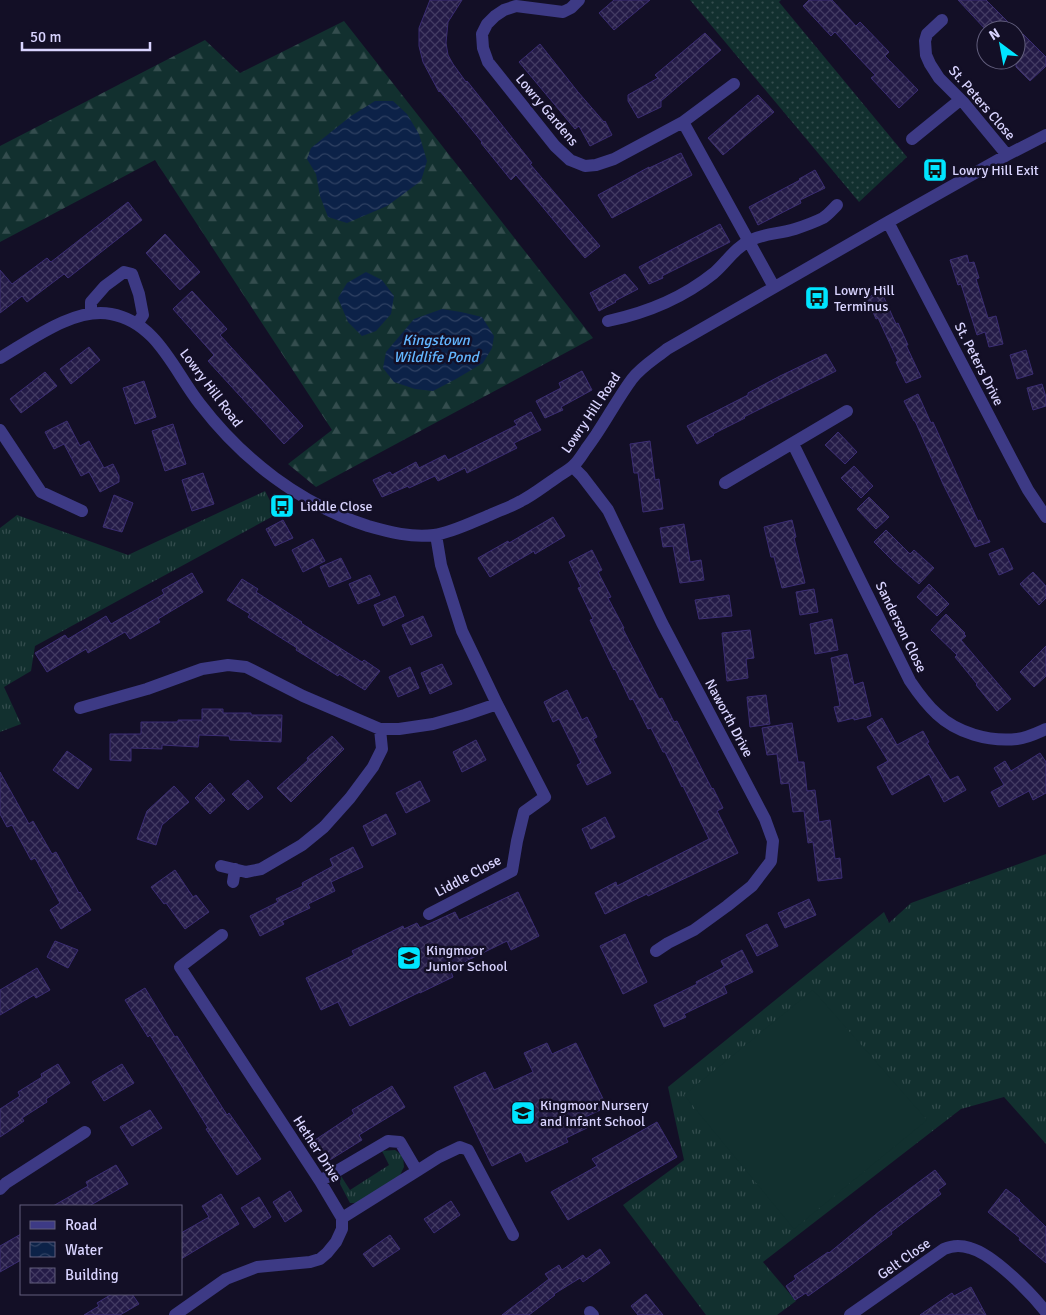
<svg xmlns="http://www.w3.org/2000/svg" width="1046" height="1315" font-family="Signika,sans-serif">
	<defs>
		<pattern id="grass-tufts" width="24" height="20" patternUnits="userSpaceOnUse" patternTransform="scale(1.25)"><rect width="24" height="20" fill="#12302f"/><path d="M3 7l-1-3M5 7V3M7 7l1-3M15 17l-1-3M17 17v-4M19 17l1-3" fill="none" stroke="#344d4e"/></pattern>
		<pattern id="forest-firs" width="22" height="20" patternUnits="userSpaceOnUse" patternTransform="scale(1.25)"><rect width="22" height="20" fill="#12302f"/><path d="M5 1l3.5 6h-7zM16 11l3.5 6h-7z" fill="#344d4e"/></pattern>
		<pattern id="garden-dots" width="8" height="8" patternUnits="userSpaceOnUse" patternTransform="scale(1.25)"><rect width="8" height="8" fill="#12302f"/><path d="M2 2h.1M6 6h.1" fill="none" stroke="#344d4e" stroke-width="1.8" stroke-linecap="round"/></pattern>
		<pattern id="water-waves" width="16" height="10" patternUnits="userSpaceOnUse" patternTransform="scale(1.25)"><rect width="16" height="10" fill="#0c2248"/><path d="M0 5q4-4 8 0t8 0" fill="none" stroke="#2f4163"/></pattern>
		<pattern id="building-cross-hatch" width="8" height="8" patternUnits="userSpaceOnUse" patternTransform="scale(1.25)"><rect width="8" height="8" fill="#241b47"/><path d="M0 0l8 8M0 8l8-8" fill="none" stroke="#433b63"/></pattern>
	</defs>
	<rect width="100%" height="100%" fill="#130f26"/>
	<!-- grass -->
	<path fill="url(#grass-tufts)" d="M265,491l12,23 -242,132 -4,25 -27,16 17,37 -21,8v-204l17,-13 111,40z
		M1046,854v290l-42,-47 -43,12 -198,153 33,39 -19,14h-71l-83,-110 61,-45 -16,-73 216,-175 5,11 22,-20z
		M395,1150l8,6 1,11 -5,10 -41,26h-8l-10,-19 1,-8 9,14 39,-25 -7,-14z"/>
	<!-- forest -->
	<path fill="url(#forest-firs)" d="M344,21l249,317 -277,149 -28,-23 44,-34 -177,-270 -155,82v-96l205,-106 35,33z"/>
	<!-- garden -->
	<path fill="url(#garden-dots)" d="M690,0h91l-2,2 128,155 -48,45z"/>
	<!-- pitch -->
	<path fill="#12302f" d="M813,990l114,130 -133,109 -110,-134z"/>
	<!-- water -->
	<path fill="url(#water-waves)" d="M375,101h18l14,13 12,20 8,27 -6,20 -34,25 -40,17 -19,-6 -8,-21 -4,-22 -9,-15 4,-11 40,-32z
		M366,272l16,8 12,16 -3,18 -15,17 -14,5 -14,-14 -10,-24 9,-15z
		M442,309l19,3 21,5 12,19 -2,12 -9,15 -27,16 -23,12 -18,-2 -21,-7 -11,-14 3,-16 28,-33z"/>
	<!-- building -->
	<path fill="url(#building-cross-hatch)" stroke="#3b2d73" d="M430,0h32l-14,22 -2,21 2,12 5,9 13,18 1,-1 65,82 -2,1 70,82 -15,12 -69,-83 -5,5 -30,-37 1,-1 -42,-51 -1,1 -16,-30 -4,-16v-18z
		M614,0h36l-36,30 -15,-17z
		M809,0h23l24,26 4,-4 29,30 -4,4 33,34 -19,18 -28,-30 4,-3 -19,-20 -21,-23 -4,4 -28,-30z
		M958,0h28l30,30h-30z
		M705,33l16,17 -60,51v6l-23,11 -10,-17v-6l30,-17 -3,-3z
		M1023,34l23,23v9l-16,15 -14,-14v-25z
		M540,44l38,48 26,30 1,-1 7,14 -22,11 -11,-20 -4,3 -56,-67z
		M758,95l16,17 -51,43 -15,-17z
		M681,153l11,22 -80,43 -14,-23 51,-28v1z
		M815,170l10,18 -25,12 1,3 -43,22 -9,-18 51,-27 -1,-1z
		M128,202l14,18 -74,58 -4,-4 -37,28 -5,-6 -22,17v-43l12,14 35,-26 4,4z
		M720,224l10,18 -68,34 1,2 -14,6 -10,-17z
		M165,234l35,38 -20,18 -34,-37z
		M967,255l2,8 5,-1 5,16 -3,1 12,39 8,-2 7,28 -14,3 -4,-15 -8,3 -16,-51 -3,1 -8,-25z
		M625,274l13,15 -23,12 1,1 -17,9 -9,-18z
		M192,291l35,38 -7,6 83,91 -19,18 -76,-83 6,-6 -41,-46z
		M881,291l15,33 2,-1 10,22h-2l15,32 -15,6 -10,-21 2,-1 -20,-43 -2,1 -9,-21z
		M89,347l11,13 -29,24 -11,-15z
		M1026,350l7,24 -16,5 -7,-24z
		M826,354l10,17 -92,46 1,1 -32,16 1,1 -17,9 -10,-18 61,-31v-2l32,-17z
		M582,371l10,19 -31,17 2,3 -18,8 -9,-17 25,-13 -2,-5z
		M45,372l12,14 -36,27 -11,-14z
		M144,381l12,36 -21,7 -12,-36z
		M1042,384l4,13v9l-13,4 -6,-22z
		M918,394l13,29 2,-1 45,99 2,-1 10,22 -15,5 -32,-63 -28,-63h-1l-10,-20z
		M531,412l10,18 -27,13 3,5 -50,25 -2,-5 -27,13 -3,-5 -26,12 -1,-2 -26,11 -9,-17 17,-8 2,3 24,-13 3,6 26,-13 3,5 69,-35 -3,-4z
		M67,421l13,25 9,-5 15,27 9,-4 6,12v6l-19,10 -11,-20 -8,4 -17,-32 -10,5 -9,-17z
		M173,424l13,40 -21,7 -13,-40z
		M838,432l19,20 -12,12 -20,-19z
		M650,441l5,39 4,-1 4,30 -20,3 -5,-39h-4l-4,-29z
		M854,466l19,20 -12,12 -20,-20z
		M203,473l11,31 -22,7 -10,-31z
		M114,495l19,8 -11,29 -19,-5z
		M869,497l20,20 -13,12 -19,-20z
		M553,517l12,19 -30,18 -1,-3 -44,26 -12,-19 30,-17 1,2z
		M283,520l10,18 -18,8 -9,-17z
		M792,520l4,17 -2,1 11,45 -23,5 -8,-31h-3l-7,-30z
		M684,524l6,38 11,-2 3,20 -24,3 -7,-37 -10,1 -3,-19z
		M886,530l24,24 4,-4 20,18 -15,16 -25,-22 -20,-20z
		M313,539l12,22 -22,11 -11,-22z
		M1003,548l10,21 -14,6 -10,-21z
		M592,550l10,20 -4,2 13,25 -3,1 16,30 -1,1 36,70 3,-1 12,24 3,-1 35,68 1,-1 10,20 -6,3 21,42 -90,43 -1,-2 -42,20 -10,-21 21,-11 1,4 92,-47 -26,-53 -1,1 -17,-35h-2l-12,-24 -3,1 -15,-30 -3,1 -15,-31 -1,1 -24,-50 3,-1 -15,-31 3,-1 -12,-25z
		M341,558l10,20 -22,9 -9,-20z
		M1033,572l13,14v12l-7,7 -19,-21z
		M192,573l11,19 -45,27 2,3 -30,17 -5,-7 -37,21 -2,-4 -39,23 -12,-19 30,-18 3,4 38,-23 5,8 53,-30 -2,-4z
		M370,575l10,20 -22,9 -9,-20z
		M242,579l16,10 -2,3 46,30 -1,1 61,39 2,-2 16,11 -15,19 -26,-16 -1,2 -42,-26 1,-2 -49,-31 2,-3 -23,-14z
		M929,584l20,20 -12,12 -20,-19z
		M814,589l4,23 -18,3 -4,-23z
		M729,595l3,21 -33,3 -4,-19z
		M395,596l9,20 -21,10 -9,-21z
		M946,614l19,19 -1,1 2,2 -5,4 50,59 -14,12 -21,-26 1,-1 -22,-27 2,-2 -26,-25z
		M423,616l9,20 -21,9 -9,-20z
		M832,619l6,31 -23,4 -5,-30z
		M750,630l4,28 -8,1 2,19 -21,3 -5,-48z
		M1046,646v30l-12,11 -14,-15z
		M847,654l7,31 9,-3 8,34 -17,4v-2l-16,4 -4,-15 6,-1 -9,-48z
		M442,664l10,20 -22,10 -9,-21z
		M410,667l9,21 -21,9 -9,-20z
		M567,690l15,30 5,-3 10,20 -4,2 18,34 -24,12 -10,-20 4,-2 -22,-44 -6,3 -9,-20z
		M766,695l4,29 -20,3 -3,-30z
		M202,709h21v4h28v2h31l-1,27 -51,-2 -1,-4 -30,-1 -1,12 -36,-2v4l-31,-1v13l-21,-1v-26h31v-12h37v-2h24z
		M882,718l15,27 26,-14 6,11 -2,1 23,37 8,-4 8,14 -22,12 -15,-28 -37,21 -15,-28 11,-6 -21,-34z
		M792,723l6,39h6l3,29 8,-1 4,32 11,-2 5,39 5,-1 2,20 -24,3 -5,-39 -5,1 -4,-32 -11,1 -4,-29 -8,1 -4,-30 -10,1 -5,-27z
		M332,736l12,13 -53,53 -14,-14 31,-28 -1,-2z
		M476,740l10,20 -24,12 -9,-20z
		M67,751l25,18 -14,20 -25,-19z
		M1040,753l6,9v31l-13,7 -4,-9 -30,16 -8,-15 13,-7 -10,-17 11,-7 6,10z
		M0,772l29,52 4,-3 19,33 4,-2 23,41 1,-1 11,18 -30,19 -11,-19 10,-7 -25,-45 -4,2 -19,-35 -5,2 -7,-13z
		M248,780l15,17 -15,13 -16,-16z
		M420,781l10,20 -24,12 -10,-20z
		M210,783l15,17 -15,14 -15,-16z
		M174,786l15,16 -27,23 -6,20 -19,-6 10,-28z
		M386,814l10,20 -24,12 -9,-20z
		M605,817l10,20 -24,12 -9,-20z
		M353,847l10,20 -32,15 4,9 -27,13 2,4 -28,13 2,3 -24,12 -10,-20 28,-14 -2,-3 27,-13 -1,-3 31,-17 -3,-7z
		M175,870l18,27 3,-2 13,17 -24,17 -19,-26 -2,1 -13,-17z
		M518,892l21,44 -28,14 -4,-9 -57,28 3,8 -33,16v-1l-70,34 -12,-24 -17,8 -15,-32 48,-23 -2,-4 51,-25 1,3 13,-6 3,5 35,-16 4,8z
		M809,899l7,16 -31,13 -7,-15z
		M767,924l11,22 -21,10 -11,-21z
		M625,934l22,48 -24,12 -23,-48z
		M55,941l23,9 -10,18 -21,-11z
		M742,950l11,22 -29,14 3,7 -43,21 2,3 -22,10 -10,-22 43,-21 -1,-2 28,-15 -3,-6z
		M37,968l13,22 -14,8 -2,-3 -34,20v-25z
		M145,988l30,49 2,-1 50,79 2,-2 32,46 -24,16 -31,-46 2,-1 -58,-93 -2,2 -23,-37z
		M547,1043l5,11 24,-11 31,64 -24,11 4,10 -21,10 2,4 -42,20 -5,-10 -29,14 -38,-79 31,-15 9,18 39,-18 -9,-19z
		M58,1064l12,19 -24,16 1,3 -25,16 2,3 -24,16v-28l20,-13 -2,-4 24,-15 -1,-3z
		M122,1064l12,19 -30,18 -12,-19z
		M392,1086l13,21 -46,28 3,5 -37,23 -13,-21 42,-28 -2,-4z
		M150,1110l12,18 -30,18 -12,-19z
		M657,1122l20,35 -109,63 -17,-28 46,-26 -5,-7z
		M116,1165l12,19 -39,22h-36l35,-20 -2,-4z
		M935,1170l11,14 -8,6 3,4 -50,38 1,2 -49,37 -35,25 -2,-3 -11,7 -9,-14 10,-7 -2,-3 34,-24 1,1 51,-42z
		M1006,1189l14,11 -1,1 27,26v36l-27,-23 1,-2 -32,-26z
		M290,1191l12,20 -17,11 -12,-20z
		M221,1194l18,30 -58,35v-26l28,-16 -7,-11z
		M259,1197l12,20 -17,11 -13,-20z
		M451,1201l9,14 -26,18 -10,-14z
		M21,1234v26l-21,12v-26z
		M390,1235l10,14 -27,18 -10,-13z
		M600,1249l10,14 -27,19 -3,-4 -26,16 1,1 -26,20h-27l47,-36 -4,-5 14,-9 3,5 21,-15 3,4z
		M971,1287l15,28h-66l32,-22 2,3z
		M112,1294h20l7,10 -19,11h-36l15,-9 -2,-3z
		M646,1294l17,21h-25l-7,-9z"/>
	<g fill="none" stroke-linecap="round" stroke-linejoin="round">
		<!-- minor -->
		<path stroke="#3d3a85" stroke-width="12" d="M579,0l-8,8 -8,4 -47,-6 -12,4 -9,6 -8,8 -5,10 1,14 5,14 67,84 15,14 15,6 11,-1 18,-6 69,-37 91,165
			M942,20l-15,14 -2,7 1,14 4,9 9,14 25,25 43,52
			M683,122l51,-38
			M912,139l48,-39
			M888,222l123,236 17,32 18,27
			M91,313v-11l14,-16 19,-14 8,2 7,20 4,21 -6,9
			M608,321c38,-8 75,-23 106,-48 13,-11 20,-25 37,-33 15,-7 28,-6 44,-11 9,-3 20,-7 28,-11 5,-3 10,-9 14,-13
			M0,358c31,-18 74,-51 111,-44 46,8 63,57 89,90 43,56 100,100 168,122 21,6 44,12 66,9 17,-2 39,-13 56,-20 10,-5 21,-8 31,-14 12,-6 23,-15 35,-23 5,-4 12,-7 17,-12 5,-4 9,-11 13,-17 17,-22 29,-47 46,-70 9,-12 24,-21 35,-30l221,-127 119,-67 39,-20
			M0,430l41,62 41,19
			M793,444l117,237c8,12 16,23 27,33 20,19 52,28 80,25 10,-1 20,-6 29,-10
			M573,467l9,9 26,34 54,113 103,196 8,22 -2,20 -19,25 -25,20 -33,24 -26,13 -12,8
			M725,483l122,-72
			M80,708l67,-19 55,-20 26,-4 18,2 57,29 77,33h19l34,-5 32,-9 32,-11
			M221,866l25,6 15,-3 41,-24 22,-18 26,-29 23,-31 9,-18 -2,-20
			M233,882l2,-13
			M429,914l83,-43 5,-30 7,-29 21,-15 -48,-93 -35,-73 -21,-66 -5,-30
			M417,1171l22,-14 21,-10 8,3 45,85
			M320,1181l68,-40 12,1 17,29 -75,47
			M0,1189l6,-6 79,-51
			M590,1312l3,3
			M175,1315l51,-36 31,-12 53,-5 10,-3 7,-6 9,-11 6,-13v-11l-22,-37 -140,-214 42,-32
			M850,1315l94,-66c9,-4 17,-4 26,-1 23,6 61,45 76,64"/>
	</g>
	<!-- icons -->
	<defs>
		<symbol id="bus-square" viewBox="-11 -11 22 22"><rect x="-9" y="-9" width="18" height="18" rx="4" fill="#00e5ff" stroke="#130f26"/><path d="M-5-6H5V4H4V6H2V4H-2V6H-4V4H-5ZM-3.5-4V0h7V-4ZM-3.5 1.2v1.5H-2V1.2ZM2 1.2v1.5H3.5V1.2Z" fill="#111"/></symbol>
		<symbol id="school-square" viewBox="-11 -11 22 22"><rect x="-9" y="-9" width="18" height="18" rx="4" fill="#00e5ff" stroke="#130f26"/><path d="M0-5L7-2L0 1L-7-2ZM-4 1L0 2.5L4 1V4Q0 6-4 4Z" fill="#111"/></symbol>
	</defs>
	<g fill-rule="evenodd">
		<use href="#bus-square" x="921" y="156" width="28" height="28"/>
		<use href="#bus-square" x="803" y="284" width="28" height="28"/>
		<use href="#bus-square" x="268" y="492" width="28" height="28"/>
		<use href="#school-square" x="395" y="944" width="28" height="28"/>
		<use href="#school-square" x="509" y="1099" width="28" height="28"/>
	</g>
	<g text-anchor="middle" dominant-baseline="central" stroke-width="5" stroke-linejoin="round" paint-order="stroke">
		<!-- street labels -->
		<g font-size="14" fill="#d9d4ff" stroke="#130f26">
			<text transform="translate(982 103) rotate(49)">St. Peters Close</text>
			<text transform="translate(547 110) rotate(50)">Lowry Gardens</text>
			<text transform="translate(979 364) rotate(63)">St. Peters Drive</text>
			<text transform="translate(211 388) rotate(53)">Lowry Hill Road</text>
			<text transform="translate(591 413) rotate(-56)">Lowry Hill Road</text>
			<text transform="translate(901 627) rotate(64)">Sanderson Close</text>
			<text transform="translate(729 718) rotate(62)">Naworth Drive</text>
			<text transform="translate(468 876) rotate(-28)">Liddle Close</text>
			<text transform="translate(317 1149) rotate(57)">Hether Drive</text>
			<text transform="translate(904 1259) rotate(-35)">Gelt Close</text>
		</g>
		<!-- poi labels -->
		<g font-size="14" fill="#d9d4ff" stroke="#130f26" text-anchor="start">
			<text x="952" y="170">Lowry Hill Exit</text>
			<text x="834" y="290">Lowry Hill<tspan x="834" dy="16">Terminus</tspan></text>
			<text x="300" y="506">Liddle Close</text>
			<text x="426" y="950">Kingmoor<tspan x="426" dy="16">Junior School</tspan></text>
			<text x="540" y="1105">Kingmoor Nursery<tspan x="540" dy="16">and Infant School</tspan></text>
		</g>
		<!-- water labels -->
		<g font-size="15" font-style="italic" fill="#62b6ff" stroke="#130f26">
			<text x="436" y="340">Kingstown<tspan x="436" dy="17">Wildlife Pond</tspan></text>
		</g>
	</g>
	<!-- legend -->
	<rect x="20" y="1205" width="162" height="90" fill="#130f26" stroke="#625e7d"/>
	<rect x="30" y="1221" width="25" height="8" fill="#3d3a85" stroke="#625e7d"/>
	<text x="65" y="1230" font-size="15" fill="#d9d4ff">Road</text>
	<rect x="30" y="1242" width="25" height="15" fill="url(#water-waves)" stroke="#625e7d"/>
	<text x="65" y="1255" font-size="15" fill="#d9d4ff">Water</text>
	<rect x="30" y="1268" width="25" height="15" fill="url(#building-cross-hatch)" stroke="#625e7d"/>
	<text x="65" y="1280" font-size="15" fill="#d9d4ff">Building</text>
	<!-- north arrow -->
	<g transform="translate(1001 45) rotate(328)"><circle r="24" fill="#130f26" stroke="#625e7d"/>
	<path d="M0-4L9 19L0 12L-9 19Z" fill="#00e5ff"/>
	<text y="-8" font-size="14" font-weight="bold" text-anchor="middle" fill="#d9d4ff">N</text>
	</g>
	<!-- scale -->
	<path d="M22 42v8h128v-8" fill="none" stroke="#d9d4ff" stroke-width="2.5"/>
	<text x="30" y="42" font-size="15" fill="#d9d4ff" stroke="#130f26" stroke-width="4" paint-order="stroke">50 m</text>
</svg>
